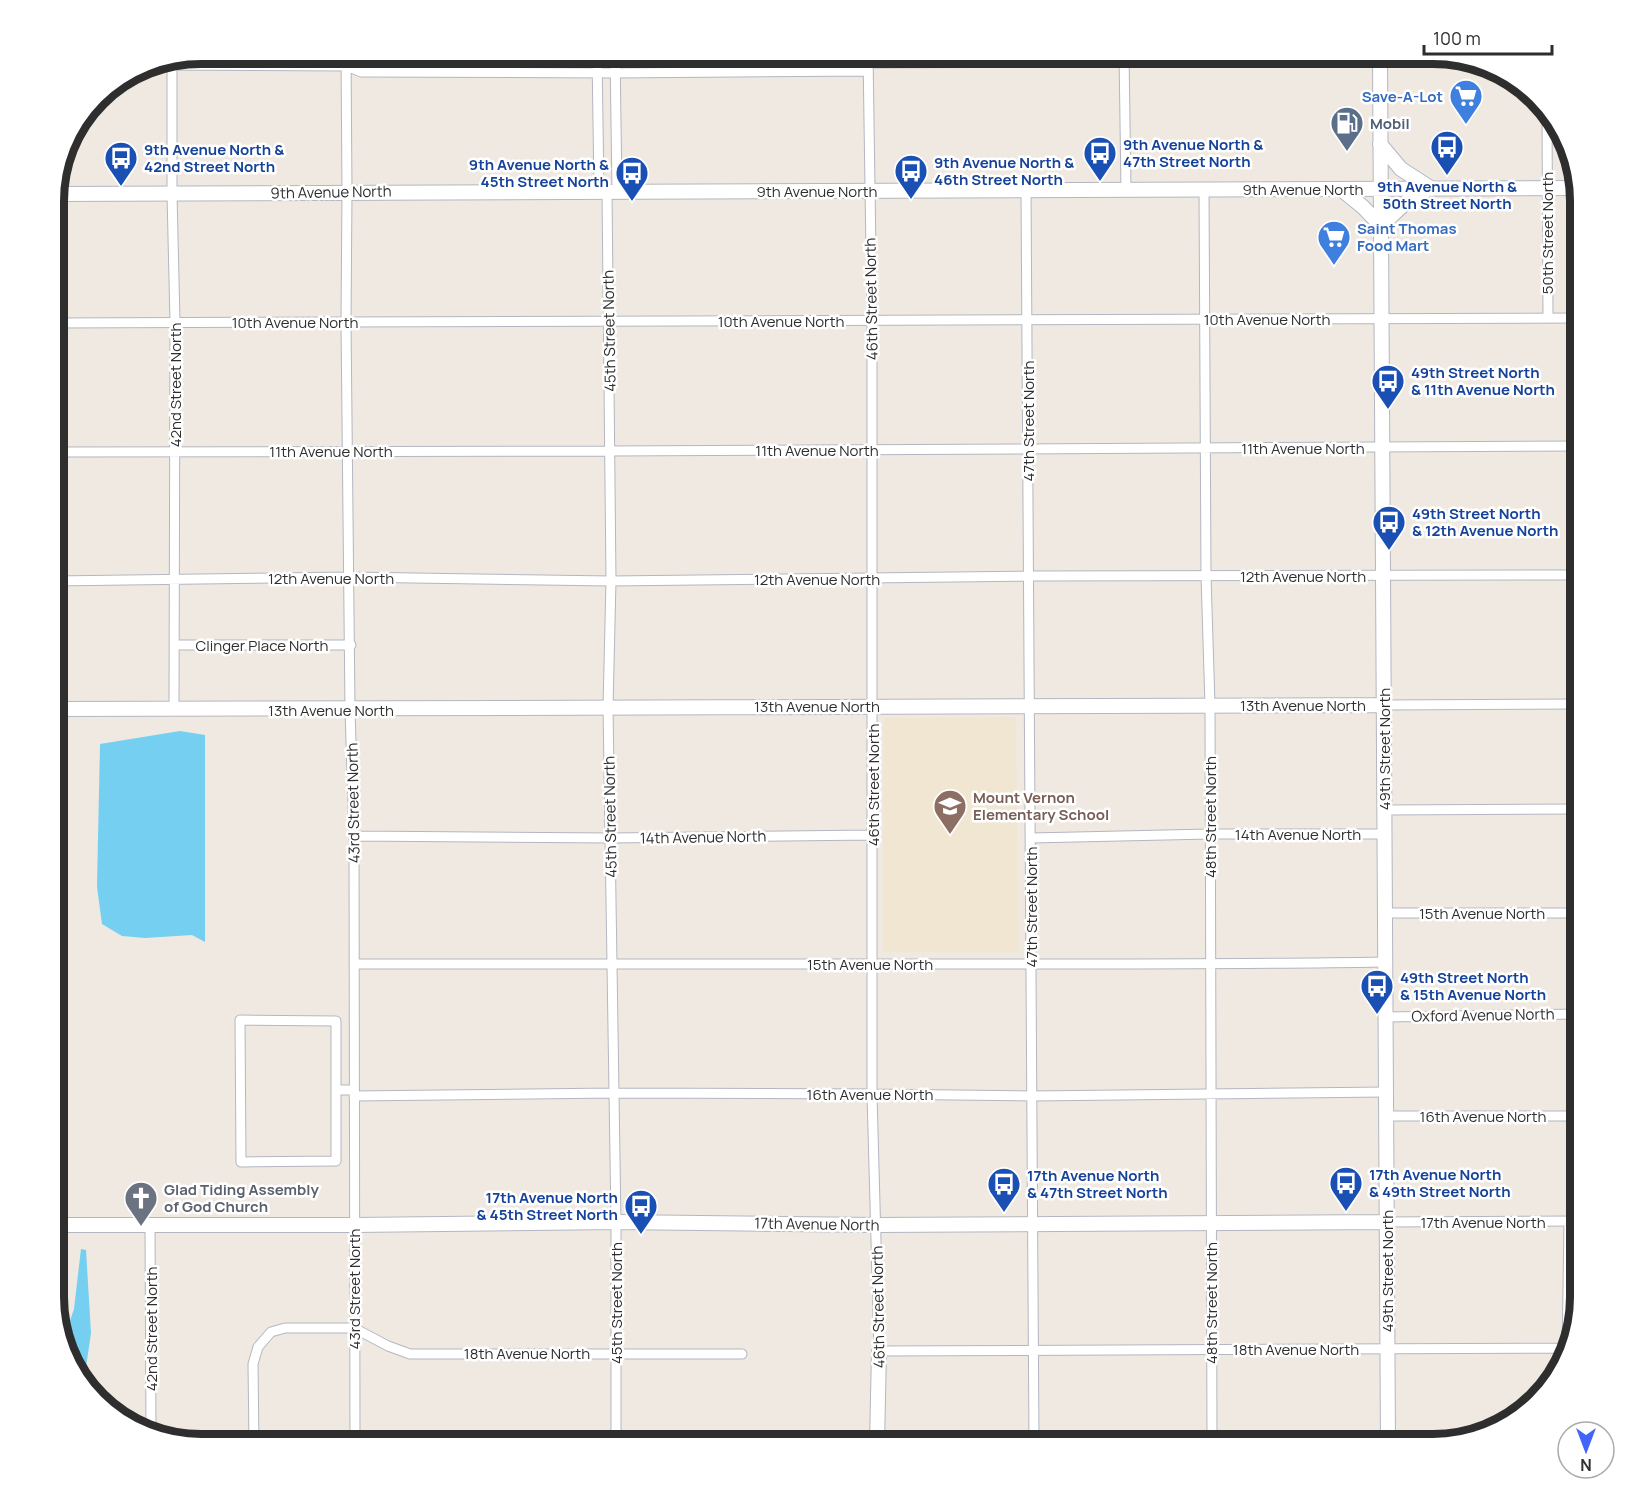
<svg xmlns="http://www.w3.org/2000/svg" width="1634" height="1498" font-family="Manrope,sans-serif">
	<rect width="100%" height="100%" fill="#efe9e1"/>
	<!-- education -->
	<path fill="#f0e6d1" d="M1016,717l2,235h-135v-234z"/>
	<!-- water -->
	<path fill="#75cff0" d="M180,731l25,4v207l-13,-7 -47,3 -23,-2 -20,-12 -5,-37 3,-143z
		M81,1249l5,1 5,83 -7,48 -19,-28 -2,-12 11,-32z"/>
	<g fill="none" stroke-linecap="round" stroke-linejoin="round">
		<defs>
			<path id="street" d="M346,54l1,138 -1,130 4,388 4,126 1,608
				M597,54l2,137
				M615,54l2,137
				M868,54l4,266v774l7,257 691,-3
				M1124,54l2,136
				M172,60v134l3,128 -1,388
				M869,63l511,-3
				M146,65l201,1 14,6 254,1 253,-2
				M347,66l13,-9 509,-3
				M1547,112l1,206
				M1204,189l2,387 4,129 2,739
				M1026,190l8,1254
				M607,191l4,390 -3,126 8,515v222
				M54,323l1526,-5
				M54,452l556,-1 970,-5
				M54,581l295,-4 262,4 418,-5 551,-1
				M174,645h177
				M1384,705l196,-1
				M1384,810l196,-1
				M354,836l257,2 262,-3
				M1031,838l179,-4h174
				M1385,913h195
				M355,964c172,1 345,0 518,0 170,0 341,1 512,-2
				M1386,1017l194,-3
				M336,1090v-69l-96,-1 1,142 95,-1v-71h18
				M354,1096l260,-3 258,1 160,2 354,-4
				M1386,1116h194
				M1387,1222l193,-1
				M150,1224l1,210
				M1567,1355l2,-134
				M254,1444l-1,-80 5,-17 13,-15 14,-4h69l34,18 22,8h332"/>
			<path id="secondary" d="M1380,54l8,1390
				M1380,144l21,25 31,20
				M1341,189l22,18 18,19
				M54,194l1525,-6
				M1381,226c14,-13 28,-29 46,-36
				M54,709c443,1 887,-4 1330,-4
				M54,1225h300l262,-3 260,3 511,-3
				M877,1444l2,-93"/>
		</defs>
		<!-- street casing -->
		<use href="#street" stroke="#b4b7c1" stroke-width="11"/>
		<!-- secondary casing -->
		<use href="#secondary" stroke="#b4b7c1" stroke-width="16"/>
		<!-- street -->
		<use href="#street" stroke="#fff" stroke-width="9"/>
		<!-- secondary -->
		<use href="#secondary" stroke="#fff" stroke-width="14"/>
	</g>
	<!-- icons -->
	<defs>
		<symbol id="supermarket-pin" viewBox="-11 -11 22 30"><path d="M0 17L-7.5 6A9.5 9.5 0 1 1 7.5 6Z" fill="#3f7fe0" stroke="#fff"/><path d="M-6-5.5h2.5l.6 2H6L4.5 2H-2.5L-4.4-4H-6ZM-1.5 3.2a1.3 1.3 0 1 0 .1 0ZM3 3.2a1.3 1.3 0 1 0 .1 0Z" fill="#fff"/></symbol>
		<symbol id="fuel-pin" viewBox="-11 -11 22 30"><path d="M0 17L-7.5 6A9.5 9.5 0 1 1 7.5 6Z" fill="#5c6f8a" stroke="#fff"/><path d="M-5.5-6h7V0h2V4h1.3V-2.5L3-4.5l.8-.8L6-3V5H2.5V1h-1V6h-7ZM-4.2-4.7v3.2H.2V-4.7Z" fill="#fff"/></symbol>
		<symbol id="bus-pin" viewBox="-11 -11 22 30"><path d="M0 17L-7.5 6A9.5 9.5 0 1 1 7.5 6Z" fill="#1a4fb4" stroke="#fff"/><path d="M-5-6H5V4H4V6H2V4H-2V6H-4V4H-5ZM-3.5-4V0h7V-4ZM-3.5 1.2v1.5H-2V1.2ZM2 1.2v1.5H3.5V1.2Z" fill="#fff"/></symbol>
		<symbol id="school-pin" viewBox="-11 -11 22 30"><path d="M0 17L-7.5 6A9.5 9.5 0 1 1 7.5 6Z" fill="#8d6e63" stroke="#fff"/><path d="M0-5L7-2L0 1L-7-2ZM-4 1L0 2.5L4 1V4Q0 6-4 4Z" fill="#fff"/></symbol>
		<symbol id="church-pin" viewBox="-11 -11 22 30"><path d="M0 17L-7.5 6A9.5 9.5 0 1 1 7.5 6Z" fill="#6b7280" stroke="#fff"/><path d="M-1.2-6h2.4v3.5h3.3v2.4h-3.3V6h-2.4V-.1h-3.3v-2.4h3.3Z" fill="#fff"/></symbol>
	</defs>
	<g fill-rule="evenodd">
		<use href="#supermarket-pin" x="1447" y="77" width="38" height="52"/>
		<use href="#fuel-pin" x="1328" y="104" width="38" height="52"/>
		<use href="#bus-pin" x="1428" y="128" width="38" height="52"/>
		<use href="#bus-pin" x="1081" y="134" width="38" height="52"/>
		<use href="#bus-pin" x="102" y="139" width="38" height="52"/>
		<use href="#bus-pin" x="892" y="152" width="38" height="52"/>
		<use href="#bus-pin" x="613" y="154" width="38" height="52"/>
		<use href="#supermarket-pin" x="1315" y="218" width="38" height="52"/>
		<use href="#bus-pin" x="1369" y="362" width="38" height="52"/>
		<use href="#bus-pin" x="1370" y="503" width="38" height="52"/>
		<use href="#school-pin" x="931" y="787" width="38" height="52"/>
		<use href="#bus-pin" x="1358" y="967" width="38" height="52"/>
		<use href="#bus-pin" x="1327" y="1164" width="38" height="52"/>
		<use href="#bus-pin" x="985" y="1165" width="38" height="52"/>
		<use href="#church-pin" x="122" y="1179" width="38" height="52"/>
		<use href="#bus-pin" x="622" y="1187" width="38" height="52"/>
	</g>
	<g text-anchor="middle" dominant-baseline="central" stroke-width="5" stroke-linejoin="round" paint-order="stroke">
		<!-- shop labels -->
		<g font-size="15" font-weight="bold" fill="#366cbe" stroke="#fff" text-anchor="end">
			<text x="1443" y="96">Save-A-Lot</text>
			<text x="1357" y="228" text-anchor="start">Saint Thomas<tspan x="1357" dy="17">Food Mart</tspan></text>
		</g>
		<!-- service labels -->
		<g font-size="15" font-weight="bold" fill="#4e5e75" stroke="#fff" text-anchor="start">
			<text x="1370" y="123">Mobil</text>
		</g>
		<!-- transit labels -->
		<g font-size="15" font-weight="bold" fill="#164399" stroke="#fff" text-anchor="start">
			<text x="1123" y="144">9th Avenue North &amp;<tspan x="1123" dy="17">47th Street North</tspan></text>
			<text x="144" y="149">9th Avenue North &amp;<tspan x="144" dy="17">42nd Street North</tspan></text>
			<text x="934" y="162">9th Avenue North &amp;<tspan x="934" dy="17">46th Street North</tspan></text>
			<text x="609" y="164" text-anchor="end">9th Avenue North &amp;<tspan x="609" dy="17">45th Street North</tspan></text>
			<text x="1447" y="186" text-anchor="middle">9th Avenue North &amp;<tspan x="1447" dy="17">50th Street North</tspan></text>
			<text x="1411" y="372">49th Street North<tspan x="1411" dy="17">&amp; 11th Avenue North</tspan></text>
			<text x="1412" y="513">49th Street North<tspan x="1412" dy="17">&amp; 12th Avenue North</tspan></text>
			<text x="1400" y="977">49th Street North<tspan x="1400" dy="17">&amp; 15th Avenue North</tspan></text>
			<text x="1369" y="1174">17th Avenue North<tspan x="1369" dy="17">&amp; 49th Street North</tspan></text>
			<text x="1027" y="1175">17th Avenue North<tspan x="1027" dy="17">&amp; 47th Street North</tspan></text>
			<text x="618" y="1197" text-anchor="end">17th Avenue North<tspan x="618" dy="17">&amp; 45th Street North</tspan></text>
		</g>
		<!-- street labels -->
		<g font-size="15" fill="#2e2e2e" stroke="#fff">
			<text x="1303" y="189">9th Avenue North</text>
			<text x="817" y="191">9th Avenue North</text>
			<text transform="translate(331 192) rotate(-1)">9th Avenue North</text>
			<text transform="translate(1547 233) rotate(-90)">50th Street North</text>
			<text transform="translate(871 299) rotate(-91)">46th Street North</text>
			<text x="1267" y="319">10th Avenue North</text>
			<text x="781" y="321">10th Avenue North</text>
			<text x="295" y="322">10th Avenue North</text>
			<text transform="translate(609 331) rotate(-91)">45th Street North</text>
			<text transform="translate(175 385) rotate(-90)">42nd Street North</text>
			<text transform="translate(1028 421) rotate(-90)">47th Street North</text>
			<text x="1303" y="448">11th Avenue North</text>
			<text x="817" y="450">11th Avenue North</text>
			<text x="331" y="451">11th Avenue North</text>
			<text x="1303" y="576">12th Avenue North</text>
			<text x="331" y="578">12th Avenue North</text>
			<text x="817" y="579">12th Avenue North</text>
			<text x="262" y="645">Clinger Place North</text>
			<text x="1303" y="705">13th Avenue North</text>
			<text x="817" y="706">13th Avenue North</text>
			<text x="331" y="710">13th Avenue North</text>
			<text transform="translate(1384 749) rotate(-90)">49th Street North</text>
			<text transform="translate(873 785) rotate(-90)">46th Street North</text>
			<text transform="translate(353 803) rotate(-91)">43rd Street North</text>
			<text transform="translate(610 817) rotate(-91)">45th Street North</text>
			<text transform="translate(1210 817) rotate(-90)">48th Street North</text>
			<text x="1298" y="834">14th Avenue North</text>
			<text transform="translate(703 837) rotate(-1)">14th Avenue North</text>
			<text transform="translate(1031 907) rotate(-90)">47th Street North</text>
			<text x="1482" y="913">15th Avenue North</text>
			<text x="870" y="964">15th Avenue North</text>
			<text transform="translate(1483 1015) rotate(-1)">Oxford Avenue North</text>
			<text x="870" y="1094">16th Avenue North</text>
			<text x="1483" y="1116">16th Avenue North</text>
			<text x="1483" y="1222">17th Avenue North</text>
			<text transform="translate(817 1224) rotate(1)">17th Avenue North</text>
			<text transform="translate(1387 1271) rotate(-90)">49th Street North</text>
			<text transform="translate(354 1289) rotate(-90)">43rd Street North</text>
			<text transform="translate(616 1303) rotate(-90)">45th Street North</text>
			<text transform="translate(1211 1303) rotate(-90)">48th Street North</text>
			<text transform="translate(878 1307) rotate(-91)">46th Street North</text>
			<text transform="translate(151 1329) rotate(-90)">42nd Street North</text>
			<text x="1296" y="1349">18th Avenue North</text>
			<text x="527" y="1353">18th Avenue North</text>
		</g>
		<!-- education labels -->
		<g font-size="15" font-weight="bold" fill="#785e54" stroke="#fff" text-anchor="start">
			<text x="973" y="797">Mount Vernon<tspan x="973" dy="17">Elementary School</tspan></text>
		</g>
		<!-- worship labels -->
		<g font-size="15" font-weight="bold" fill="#5b616d" stroke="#fff" text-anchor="start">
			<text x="164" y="1189">Glad Tiding Assembly<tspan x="164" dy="17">of God Church</tspan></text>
		</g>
	</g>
	<!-- crop -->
	<path d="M0 0H1634V1498H0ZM201 64H1433A137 137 0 0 1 1570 201V1297A137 137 0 0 1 1433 1434H201A137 137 0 0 1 64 1297V201A137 137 0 0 1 201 64Z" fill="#fff" fill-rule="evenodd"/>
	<path fill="none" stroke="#2e2e2e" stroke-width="8" d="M201 64H1433A137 137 0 0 1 1570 201V1297A137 137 0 0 1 1433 1434H201A137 137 0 0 1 64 1297V201A137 137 0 0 1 201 64Z"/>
	<!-- north arrow -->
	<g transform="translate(1586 1450) rotate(180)"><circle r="28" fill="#ffffff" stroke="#ababab" stroke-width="1.5"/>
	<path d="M0-4.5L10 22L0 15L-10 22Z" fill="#4264fb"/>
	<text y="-9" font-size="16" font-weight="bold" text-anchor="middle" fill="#2e2e2e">N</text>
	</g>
	<!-- scale -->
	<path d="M1424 45v9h128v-9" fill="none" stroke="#2e2e2e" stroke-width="3"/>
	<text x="1433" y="45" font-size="18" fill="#2e2e2e" stroke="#ffffff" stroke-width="4.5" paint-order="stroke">100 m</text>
</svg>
